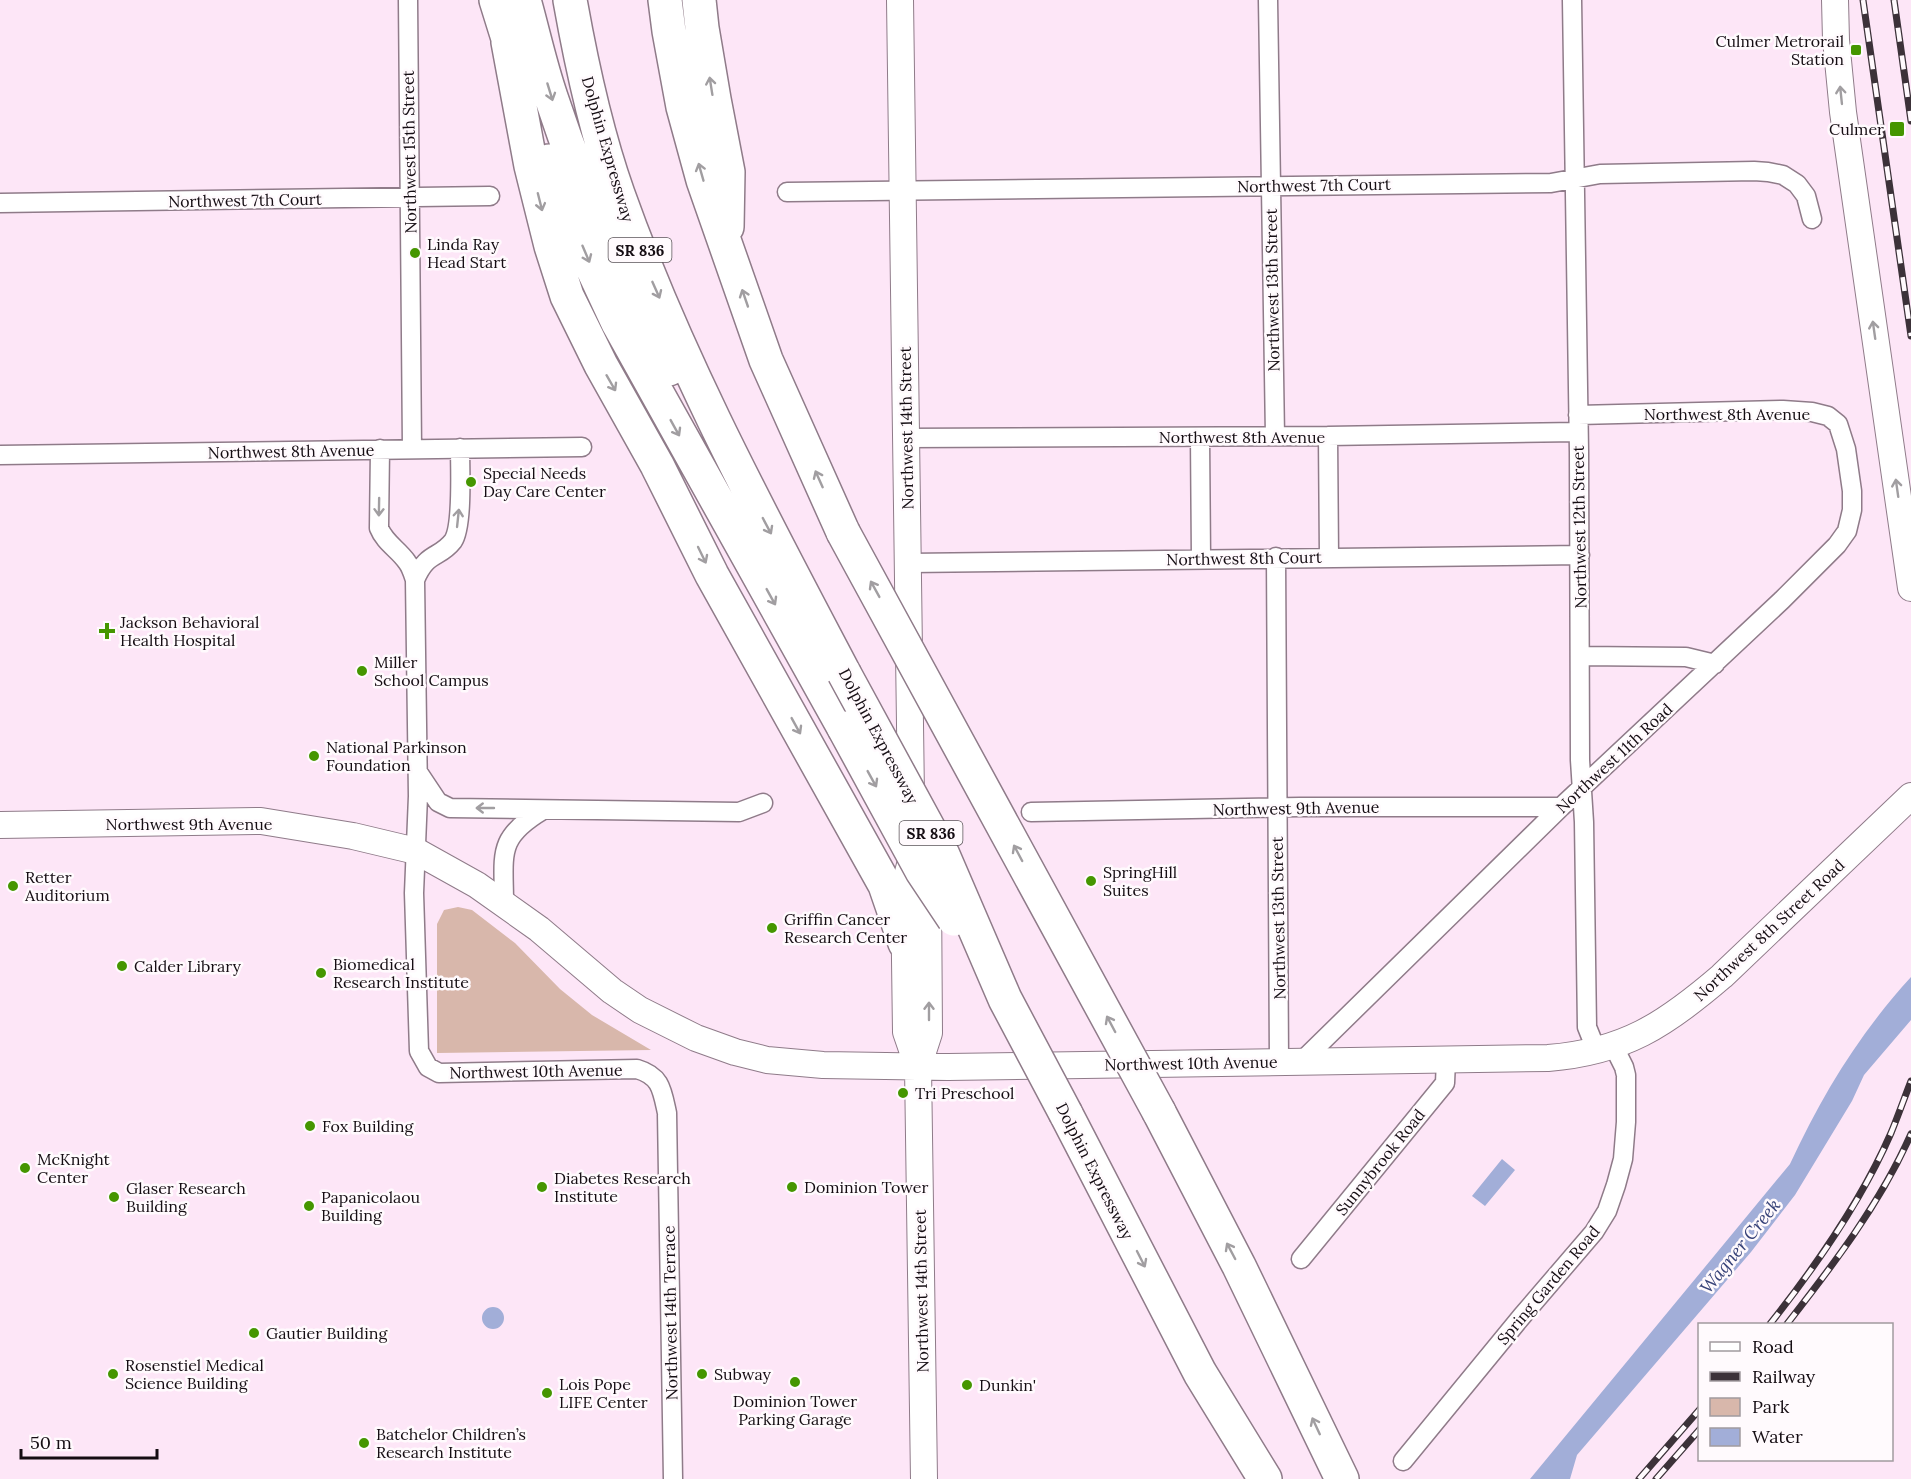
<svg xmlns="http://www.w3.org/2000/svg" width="1911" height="1479" font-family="Lora,serif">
	<rect width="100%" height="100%" fill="#fde6f7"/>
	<!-- green -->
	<path fill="#d8b7ab" d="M458,907l14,3 43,33 45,46 32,26 59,35 -214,3v-129l7,-14z"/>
	<!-- water -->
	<path fill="#a2aed8" d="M1911,977v43l-47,55 -12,26 -57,94 -44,57 -174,203 -7,24h-40l260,-315c32,-69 69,-130 121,-187z
		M1502,1159l13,11 -30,36 -13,-10z
		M482 1318a11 11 0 1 1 22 0a11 11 0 1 1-22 0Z"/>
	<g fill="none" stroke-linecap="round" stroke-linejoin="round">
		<defs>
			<path id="street" d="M408,0l4,448
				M1268,0l7,436
				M1572,0l7,452 1,308 4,62 3,205 10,25
				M787,192l764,-9 49,-9 154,-3 14,1 15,3 14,9 9,12 6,23
				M0,203l490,-7
				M1328,436l1,121
				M1200,437l1,121
				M905,438l423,-2 250,-4
				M380,449l-1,79c6,15 19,21 28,34 4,5 6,12 8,18l3,216 -4,97 5,158 9,16 11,6 198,-4c24,7 25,21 30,44l6,366
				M0,455l582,-8
				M1276,557l3,505
				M909,563l671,-8
				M415,580c12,-29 24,-21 38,-39 10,-15 7,-73 7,-93
				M1581,656l105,1 29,7
				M418,772l20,30 12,6 289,4 24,-9
				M1031,812l269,-5h261
				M504,904c0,-50 -8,-66 39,-94
				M1302,1061l259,-254 221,-207 55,-55 10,-14 5,-21v-19l-6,-42 -8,-25 -10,-8 -16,-4 -29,-2 -205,5
				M1301,1259l144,-176 1,-23
				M1403,1461l119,-145 72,-84 13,-21 9,-26 7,-26 3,-37v-47l-2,-8 -10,-20"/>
			<path id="secondary" d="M900,0l11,797
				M1835,0l1,40 7,72 68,476
				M0,825l261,-4 92,15 63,15 61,34 62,44 73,62 28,19 56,28 39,14 32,8 56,5 125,2 600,-9c76,-6 117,-33 174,-82l189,-180
				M911,843l1,14 -8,31 2,144 12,35
				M921,876l7,14 1,143 -11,34 6,412"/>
			<path id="highway" d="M496,0l19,61
				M524,0c9,32 16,65 27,97 31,94 71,185 118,272
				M570,0c11,62 27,135 48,194 59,166 144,323 226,479
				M665,0l4,31 14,76 20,73 63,180 77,172
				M699,0l3,28 12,71 14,73 -1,55
				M508,42l23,124 20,80 16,50 34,69 56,100 55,110 173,310 20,58
				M549,161l41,102 28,60 226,405
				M1159,1112l80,154 103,213
				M1066,1114l134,259 65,106"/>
		</defs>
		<!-- street casing -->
		<use href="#street" stroke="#8f7b89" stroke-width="21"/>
		<!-- secondary casing -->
		<use href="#secondary" stroke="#8f7b89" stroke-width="28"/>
		<!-- highway casing -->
		<use href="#highway" stroke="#8f7b89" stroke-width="36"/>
		<!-- street -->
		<use href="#street" stroke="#fff" stroke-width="18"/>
		<!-- secondary -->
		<use href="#secondary" stroke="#fff" stroke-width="26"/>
		<!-- highway -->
		<use href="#highway" stroke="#fff" stroke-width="33"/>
		<defs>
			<path id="rail" d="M1863,0l48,336
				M1894,0l17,121
				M1770,1324c46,-58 91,-122 121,-191 7,-17 13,-34 20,-52
				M1787,1324c46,-59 93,-120 124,-190
				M1639,1479l61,-70
				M1656,1479l44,-50"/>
		</defs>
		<!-- rail casing -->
		<use href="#rail" stroke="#3c3239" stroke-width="7"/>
		<!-- rail -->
		<use href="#rail" stroke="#fffafd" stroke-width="4.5" stroke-dasharray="14" stroke-linecap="butt"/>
		<defs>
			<path id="highway-bridge" d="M843,532l316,580
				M844,673l99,182 62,144 61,115
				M844,728l78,143 32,48"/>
		</defs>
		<!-- highway-bridge casing -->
		<use href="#highway-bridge" stroke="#8f7b89" stroke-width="36" stroke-linecap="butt"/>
		<!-- highway-bridge -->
		<use href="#highway-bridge" stroke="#fff" stroke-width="33"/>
	</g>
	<!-- one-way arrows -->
	<defs><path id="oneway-shaft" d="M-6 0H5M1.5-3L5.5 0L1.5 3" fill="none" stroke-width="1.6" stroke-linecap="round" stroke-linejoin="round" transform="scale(1.5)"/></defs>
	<g stroke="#a19ea1">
		<use href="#oneway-shaft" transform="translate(711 86) rotate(-99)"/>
		<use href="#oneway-shaft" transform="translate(550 92) rotate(73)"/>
		<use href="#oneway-shaft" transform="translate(1841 95) rotate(-96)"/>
		<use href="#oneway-shaft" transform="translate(701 172) rotate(-106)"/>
		<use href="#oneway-shaft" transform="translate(540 202) rotate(76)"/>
		<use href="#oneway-shaft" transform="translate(586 254) rotate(67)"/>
		<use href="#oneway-shaft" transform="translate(656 290) rotate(66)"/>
		<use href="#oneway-shaft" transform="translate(745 298) rotate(-109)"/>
		<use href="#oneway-shaft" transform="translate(1874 330) rotate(-98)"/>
		<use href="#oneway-shaft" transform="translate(611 383) rotate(60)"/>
		<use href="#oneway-shaft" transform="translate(675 428) rotate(61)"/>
		<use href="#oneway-shaft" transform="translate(819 479) rotate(-114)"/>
		<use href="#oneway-shaft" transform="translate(1897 488) rotate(-98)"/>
		<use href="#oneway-shaft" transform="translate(379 507) rotate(91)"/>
		<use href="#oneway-shaft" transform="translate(458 518) rotate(-84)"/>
		<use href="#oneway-shaft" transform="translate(767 526) rotate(62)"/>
		<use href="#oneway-shaft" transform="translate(702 555) rotate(64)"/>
		<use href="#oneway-shaft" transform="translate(875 589) rotate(-119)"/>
		<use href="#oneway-shaft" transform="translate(771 597) rotate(61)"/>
		<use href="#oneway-shaft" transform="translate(796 726) rotate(61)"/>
		<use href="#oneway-shaft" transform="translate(872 779) rotate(61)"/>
		<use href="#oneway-shaft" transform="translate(485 808) rotate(-180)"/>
		<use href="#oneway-shaft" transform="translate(1018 853) rotate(-118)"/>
		<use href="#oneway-shaft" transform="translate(929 1011) rotate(-90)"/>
		<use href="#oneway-shaft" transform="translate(1111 1024) rotate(-118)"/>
		<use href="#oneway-shaft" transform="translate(1231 1251) rotate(-118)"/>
		<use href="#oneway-shaft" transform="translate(1141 1259) rotate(63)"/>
		<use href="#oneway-shaft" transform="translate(1316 1426) rotate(-115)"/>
	</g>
	<!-- markers -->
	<g fill="#459600" stroke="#fffafd" stroke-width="2">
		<rect x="1850" y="44" width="12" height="12" rx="3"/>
		<rect x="1889" y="121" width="16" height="16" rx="3"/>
		<circle cx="415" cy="253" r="6"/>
		<circle cx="471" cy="482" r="6"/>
		<path d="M104 622h6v6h6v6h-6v6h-6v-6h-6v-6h6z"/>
		<circle cx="362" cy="671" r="6"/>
		<circle cx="314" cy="756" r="6"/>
		<circle cx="1091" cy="881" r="6"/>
		<circle cx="13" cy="886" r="6"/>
		<circle cx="772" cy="928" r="6"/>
		<circle cx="122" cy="966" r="6"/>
		<circle cx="321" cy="973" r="6"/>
		<circle cx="903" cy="1093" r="6"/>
		<circle cx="310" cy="1126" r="6"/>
		<circle cx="25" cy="1168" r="6"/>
		<circle cx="542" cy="1187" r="6"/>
		<circle cx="792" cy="1187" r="6"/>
		<circle cx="114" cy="1197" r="6"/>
		<circle cx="309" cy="1206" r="6"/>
		<circle cx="254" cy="1333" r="6"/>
		<circle cx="113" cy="1374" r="6"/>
		<circle cx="702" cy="1374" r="6"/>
		<circle cx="795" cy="1382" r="6"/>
		<circle cx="967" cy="1385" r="6"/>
		<circle cx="547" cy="1393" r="6"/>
		<circle cx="364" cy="1443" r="6"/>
	</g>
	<g text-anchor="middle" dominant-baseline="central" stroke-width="5" stroke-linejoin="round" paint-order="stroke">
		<!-- shield labels -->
		<g fill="#fffafd" stroke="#5b5459" stroke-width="1.5">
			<rect x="608.5" y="238" width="63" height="24" rx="4.5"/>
			<rect x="899.5" y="821" width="63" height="24" rx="4.5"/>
		</g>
		<g font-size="15" font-weight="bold" fill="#150d13">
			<text x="640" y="250">SR 836</text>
			<text x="931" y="833">SR 836</text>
		</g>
		<!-- poi labels -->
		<g font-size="16" fill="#150d13" stroke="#fffafd" text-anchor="start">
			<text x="1844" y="41" text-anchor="end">Culmer Metrorail<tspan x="1844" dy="18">Station</tspan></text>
			<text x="1884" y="129" text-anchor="end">Culmer</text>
			<text x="427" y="244">Linda Ray<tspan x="427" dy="18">Head Start</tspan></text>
			<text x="483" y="473">Special Needs<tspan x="483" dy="18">Day Care Center</tspan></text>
			<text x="120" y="622">Jackson Behavioral<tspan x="120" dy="18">Health Hospital</tspan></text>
			<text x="374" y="662">Miller<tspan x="374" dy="18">School Campus</tspan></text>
			<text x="326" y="747">National Parkinson<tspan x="326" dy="18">Foundation</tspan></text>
			<text x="1103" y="872">SpringHill<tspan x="1103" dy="18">Suites</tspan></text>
			<text x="25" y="877">Retter<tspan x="25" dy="18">Auditorium</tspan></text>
			<text x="784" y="919">Griffin Cancer<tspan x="784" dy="18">Research Center</tspan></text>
			<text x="333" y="964">Biomedical<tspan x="333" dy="18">Research Institute</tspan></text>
			<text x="134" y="966">Calder Library</text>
			<text x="915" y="1093">Tri Preschool</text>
			<text x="322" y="1126">Fox Building</text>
			<text x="37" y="1159">McKnight<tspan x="37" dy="18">Center</tspan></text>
			<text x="554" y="1178">Diabetes Research<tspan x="554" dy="18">Institute</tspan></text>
			<text x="804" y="1187">Dominion Tower</text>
			<text x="126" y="1188">Glaser Research<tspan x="126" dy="18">Building</tspan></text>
			<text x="321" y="1197">Papanicolaou<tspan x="321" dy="18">Building</tspan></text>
			<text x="266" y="1333">Gautier Building</text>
			<text x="125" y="1365">Rosenstiel Medical<tspan x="125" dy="18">Science Building</tspan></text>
			<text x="714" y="1374">Subway</text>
			<text x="559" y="1384">Lois Pope<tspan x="559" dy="18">LIFE Center</tspan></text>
			<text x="979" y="1385">Dunkin'</text>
			<text x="795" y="1401" text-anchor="middle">Dominion Tower<tspan x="795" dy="18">Parking Garage</tspan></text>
			<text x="376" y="1434">Batchelor Children’s<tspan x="376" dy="18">Research Institute</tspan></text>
		</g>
		<!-- street labels -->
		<g font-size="16" fill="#150d13" stroke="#fffafd">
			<text transform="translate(608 149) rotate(74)">Dolphin Expressway</text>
			<text transform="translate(409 152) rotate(-91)">Northwest 15th Street</text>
			<text transform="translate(1314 185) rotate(-1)">Northwest 7th Court</text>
			<text transform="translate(245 200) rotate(-1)">Northwest 7th Court</text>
			<text transform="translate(1272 290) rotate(-91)">Northwest 13th Street</text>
			<text x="1727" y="414">Northwest 8th Avenue</text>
			<text transform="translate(906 428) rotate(-91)">Northwest 14th Street</text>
			<text x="1242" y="437">Northwest 8th Avenue</text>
			<text transform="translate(291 451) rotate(-1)">Northwest 8th Avenue</text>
			<text transform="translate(1579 527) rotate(-91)">Northwest 12th Street</text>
			<text transform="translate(1244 558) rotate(-1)">Northwest 8th Court</text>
			<text transform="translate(879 736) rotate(62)">Dolphin Expressway</text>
			<text transform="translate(1614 758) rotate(-43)">Northwest 11th Road</text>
			<text transform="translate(1296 808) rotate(-1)">Northwest 9th Avenue</text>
			<text x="189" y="824">Northwest 9th Avenue</text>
			<text transform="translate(1278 918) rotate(-91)">Northwest 13th Street</text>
			<text transform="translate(1769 930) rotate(-43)">Northwest 8th Street Road</text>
			<text transform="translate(1191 1063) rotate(-1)">Northwest 10th Avenue</text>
			<text transform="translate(536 1071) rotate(-1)">Northwest 10th Avenue</text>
			<text transform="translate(1380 1162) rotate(-51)">Sunnybrook Road</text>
			<text transform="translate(1095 1171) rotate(63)">Dolphin Expressway</text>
			<text transform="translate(1548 1285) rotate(-50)">Spring Garden Road</text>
			<text transform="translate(921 1291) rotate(-91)">Northwest 14th Street</text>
			<text transform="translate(670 1313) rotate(-91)">Northwest 14th Terrace</text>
		</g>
		<!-- water labels -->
		<g font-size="18" font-style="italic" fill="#384379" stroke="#fffafd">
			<text transform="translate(1740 1246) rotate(-51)">Wagner Creek</text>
		</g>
	</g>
	<!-- legend -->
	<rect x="1698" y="1323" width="195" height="138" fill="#fffafd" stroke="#a19b9f" stroke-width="1.5"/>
	<rect x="1710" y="1342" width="30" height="9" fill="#ffffff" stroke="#a19b9f" stroke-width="1.5"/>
	<text x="1752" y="1353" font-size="18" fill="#150d13">Road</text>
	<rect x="1710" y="1372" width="30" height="9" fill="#3c3239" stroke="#a19b9f" stroke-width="1.5"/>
	<text x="1752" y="1383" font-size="18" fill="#150d13">Railway</text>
	<rect x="1710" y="1398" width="30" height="18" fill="#d8b7ab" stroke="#a19b9f" stroke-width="1.5"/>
	<text x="1752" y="1413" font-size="18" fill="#150d13">Park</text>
	<rect x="1710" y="1428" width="30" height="18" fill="#a2aed8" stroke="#a19b9f" stroke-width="1.5"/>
	<text x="1752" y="1443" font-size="18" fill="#150d13">Water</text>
	<!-- scale -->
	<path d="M21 1449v9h136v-9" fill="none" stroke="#150d13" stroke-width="3"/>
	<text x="30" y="1449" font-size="18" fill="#150d13" stroke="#fffafd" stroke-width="4.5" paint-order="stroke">50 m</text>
</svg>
